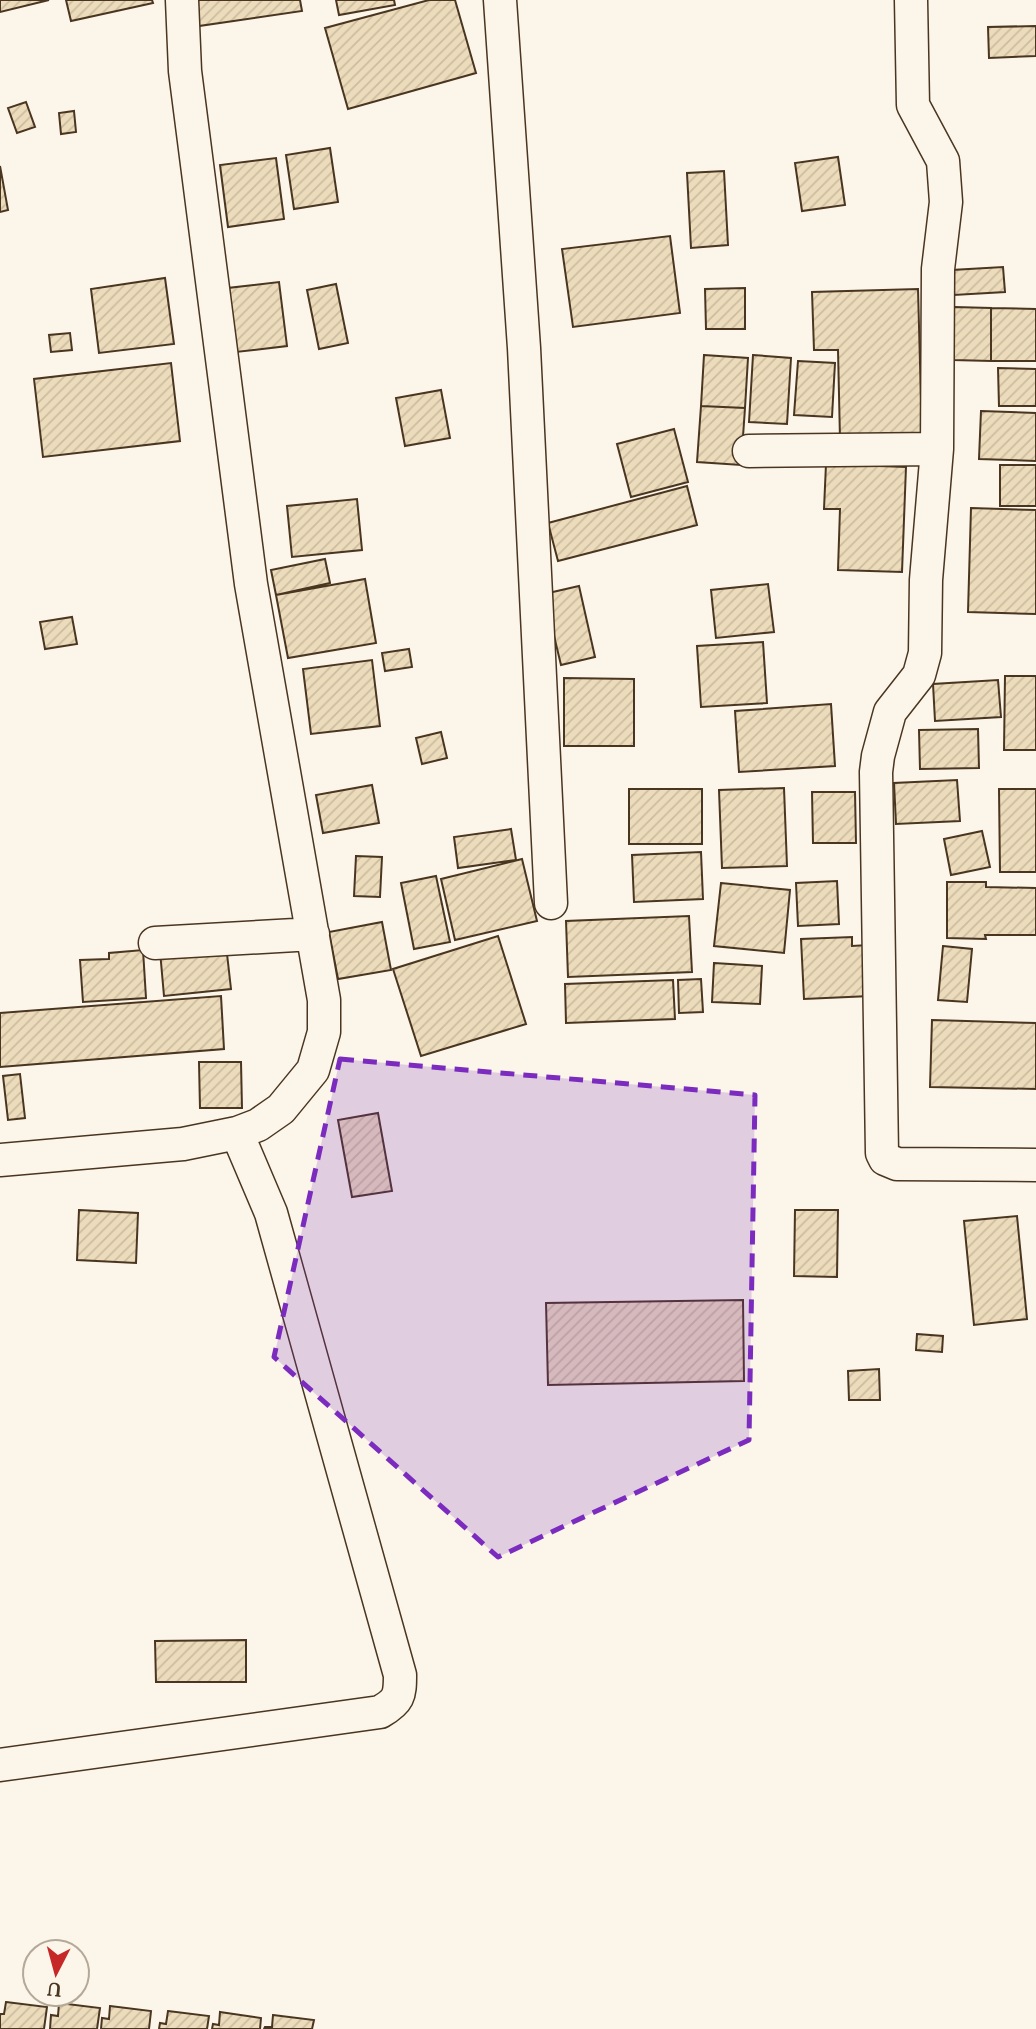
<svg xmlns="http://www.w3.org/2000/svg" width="1036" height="2029" font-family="Lora,serif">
	<defs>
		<pattern id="building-hatch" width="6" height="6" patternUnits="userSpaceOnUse" patternTransform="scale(1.75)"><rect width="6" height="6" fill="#ecdcbc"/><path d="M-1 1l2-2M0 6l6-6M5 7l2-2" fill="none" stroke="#ccbda1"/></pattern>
	</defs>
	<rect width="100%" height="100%" fill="#fbf6e9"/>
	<!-- building -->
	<path fill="url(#building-hatch)" stroke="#4a3520" stroke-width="2" d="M0,0h49l-49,12z
		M66,0h86l1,3 -82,18z
		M189,0h111l2,11 -110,16z
		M336,0h58l1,5 -56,10z
		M429,0h26l21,73 -128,36 -23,-81z
		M1036,26v30l-47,2 -1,-31z
		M26,102l9,25 -18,6 -9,-25z
		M74,111l2,21 -15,2 -2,-21z
		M330,148l8,54 -44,7 -8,-54z
		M838,157l7,48 -43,6 -7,-48z
		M276,158l8,61 -56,8 -8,-62z
		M0,166l8,44 -8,2z
		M724,171l4,74 -37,3 -4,-75z
		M670,236l10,77 -107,14 -11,-78z
		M1003,267l2,25 -51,3 -2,-25z
		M165,278l9,66 -75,9 -8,-64z
		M279,282l8,64 -51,6 -8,-64z
		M336,284l12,59 -29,6 -12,-59z
		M745,288v41h-39l-1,-40z
		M918,289l4,148 -82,2 -2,-89h-24l-2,-58z
		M954,307l37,1v53l-38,-1z
		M991,308l45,1v52h-45z
		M70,333l2,17 -21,2 -2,-17z
		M704,355l44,3 -3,50 -44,-2z
		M753,355l38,3 -4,66 -38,-2z
		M798,361l37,2 -3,54 -38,-2z
		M171,363l9,78 -137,16 -9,-78z
		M998,368l38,1v37h-37z
		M441,390l9,48 -45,8 -9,-48z
		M701,406l44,2 -4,57 -44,-3z
		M981,411l55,2v48l-57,-2z
		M674,429l14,53 -57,15 -14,-53z
		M826,464l80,3 -4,105 -64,-2 2,-61h-16z
		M1000,465h36v41h-36z
		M687,486l10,39 -139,36 -10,-38z
		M357,499l5,51 -70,7 -5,-51z
		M971,508l65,2v104l-68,-2z
		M325,559l5,24 -54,12 -5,-25z
		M365,579l11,64 -88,15 -12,-63z
		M768,584l6,48 -58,6 -5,-48z
		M579,586l16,71 -34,8 -17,-71z
		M72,617l5,27 -32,5 -5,-27z
		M763,642l4,61 -66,4 -4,-61z
		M409,649l3,18 -27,4 -3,-18z
		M372,660l8,66 -69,8 -8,-65z
		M1005,676h31v74h-32z
		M564,678l70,1v67h-70z
		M998,680l3,37 -66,4 -2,-37z
		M831,704l4,62 -96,6 -4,-61z
		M978,729l1,39 -59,1 -1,-39z
		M441,732l6,26 -25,6 -6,-26z
		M957,780l3,41 -64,3 -2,-41z
		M372,785l7,38 -56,10 -7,-38z
		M784,788l3,78 -65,2 -3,-78z
		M629,789h73v55h-73z
		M999,789h37v83h-36z
		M812,792h43l1,51h-43z
		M511,829l5,31 -58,8 -4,-31z
		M982,831l8,36 -39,8 -7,-36z
		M701,852l2,47 -69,3 -2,-47z
		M356,856l26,1 -2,40 -26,-1z
		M522,859l15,62 -82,19 -14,-61z
		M436,876l14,66 -36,7 -13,-66z
		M837,881l2,43 -41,2 -2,-43z
		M947,882h39v5l50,1v47h-51l1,4 -39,-1z
		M721,883l69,7 -6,63 -70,-7z
		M689,916l3,56 -124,5 -2,-56z
		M382,922l9,48 -53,9 -9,-47z
		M498,936l28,88 -105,32 -28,-87z
		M852,937v9l16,-1 2,51 -66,3 -3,-60z
		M226,945l5,44 -67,7 -4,-45z
		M943,946l29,3 -5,53 -29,-2z
		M143,950l3,48 -63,4 -3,-42 29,-1v-6z
		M714,963l48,3 -2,38 -48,-2z
		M701,979l2,33 -24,1 -1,-33z
		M673,980l2,39 -109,4 -1,-39z
		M221,996l3,53 -224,18v-54z
		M932,1020l104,3v66l-106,-2z
		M199,1062h42l1,46h-42z
		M20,1074l5,44 -17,2 -5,-44z
		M378,1113l14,78 -40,6 -14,-77z
		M79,1210l59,3 -2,50 -59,-3z
		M795,1210h43l-1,67 -43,-1z
		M1017,1216l10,103 -53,6 -10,-104z
		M743,1300l1,81 -196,4 -2,-82z
		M917,1334l26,2 -1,16 -26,-2z
		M879,1369l1,31h-31l-1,-29z
		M246,1640v42h-90l-1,-41z
		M6,2002l41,5 -3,22h-44v-15h4z
		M59,2003l41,5 -3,21h-47l1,-14 7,1z
		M110,2006l41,5 -2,18h-48l1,-11 7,1z
		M168,2011l41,5 -2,13h-48l1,-6 6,1z
		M220,2012l41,6 -1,11h-48l1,-5 6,1z
		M273,2015l41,5 -2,9h-48l1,-2h7z"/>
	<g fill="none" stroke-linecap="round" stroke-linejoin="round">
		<defs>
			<path id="minor" d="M500,0l24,348 27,555
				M911,0l2,105 30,56 3,41 -8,67 -1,180 -11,131 -1,73 -6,22 -29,37 -12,44 -2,16 6,381 3,6 12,5 139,1
				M749,451l188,-2
				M155,943l158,-9
				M0,1160l183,-16 54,-11 21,-8 23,-16 32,-39 11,-38v-32l-73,-416 -66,-513 -3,-71
				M0,1765l380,-53c19,-11 20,-16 20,-37l-129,-462 -34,-80"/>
		</defs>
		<!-- minor casing -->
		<use href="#minor" stroke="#4a3520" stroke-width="35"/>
		<!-- minor -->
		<use href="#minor" stroke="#fbf6e9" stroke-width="32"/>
	</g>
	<!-- marked area -->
	<path fill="#7b2cbf" fill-opacity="0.2" stroke="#7b2cbf" stroke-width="5" stroke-dasharray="14 9" stroke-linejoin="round" d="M340,1059l415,36 -6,345 -251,117 -224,-200z"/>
	<!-- north arrow -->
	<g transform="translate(56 1973) rotate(186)"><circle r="33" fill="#fbf6e9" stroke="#b4a999" stroke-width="2"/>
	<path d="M0-5L12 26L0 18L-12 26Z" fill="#c62828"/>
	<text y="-10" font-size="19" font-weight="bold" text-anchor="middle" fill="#4a3520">U</text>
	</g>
</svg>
